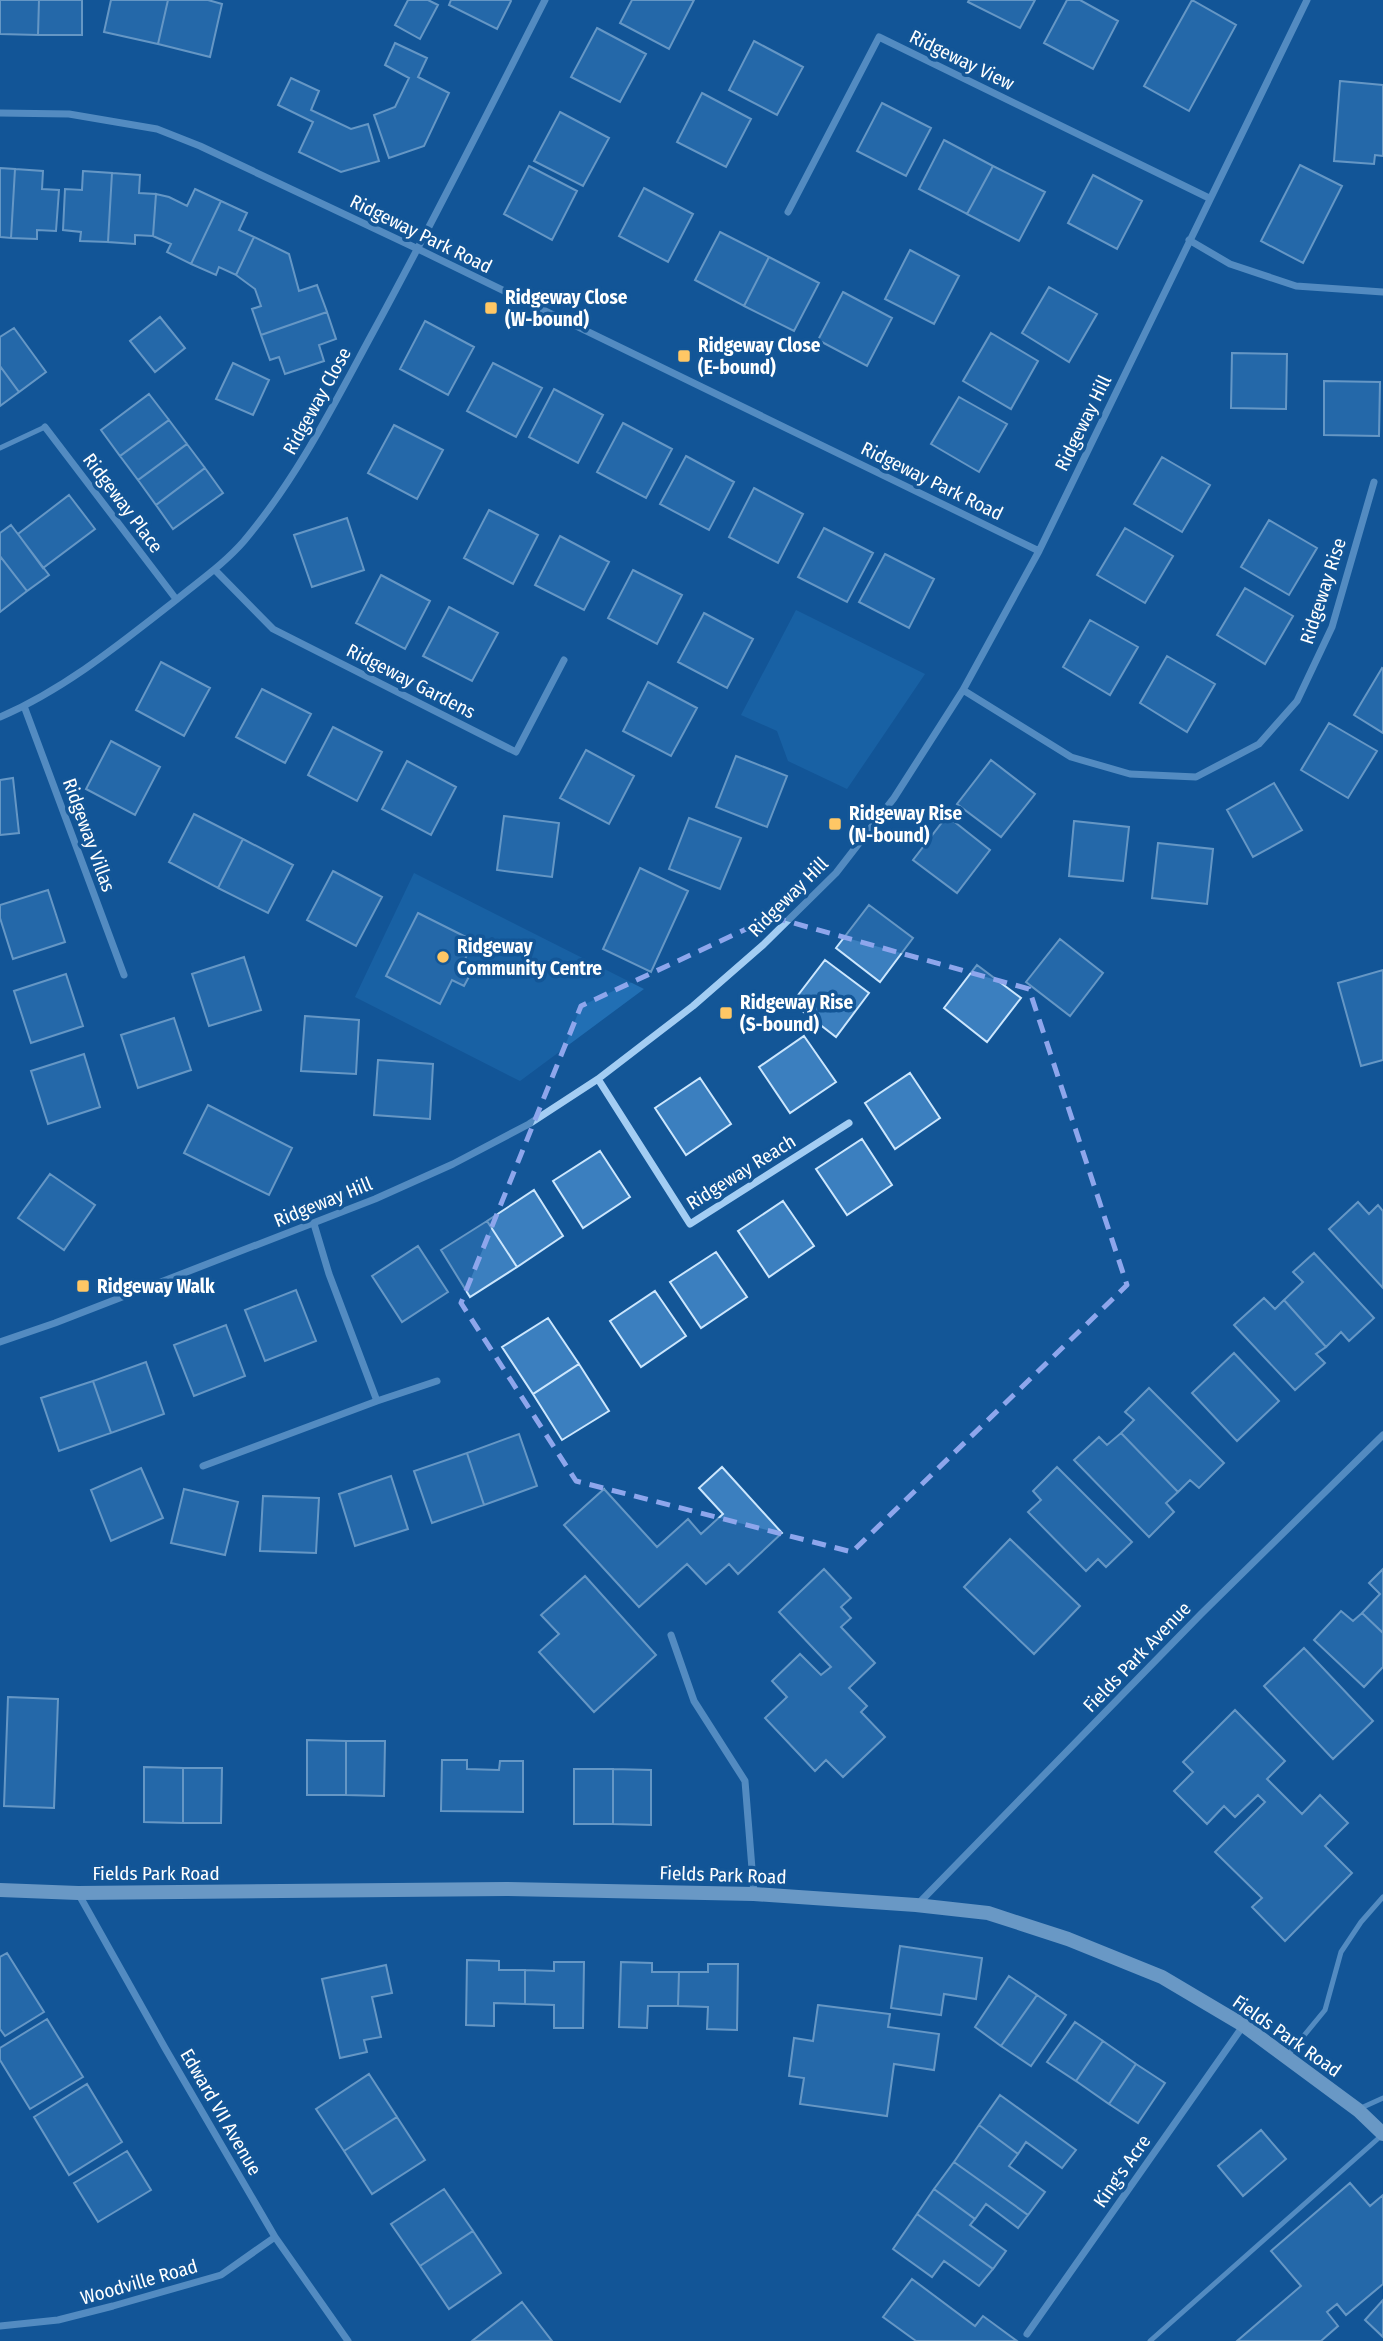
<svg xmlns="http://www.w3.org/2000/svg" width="1383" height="2341" font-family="'Fira Sans Condensed',sans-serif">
	<rect width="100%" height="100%" fill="#135697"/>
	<!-- green -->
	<path fill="#216fb4" d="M796,610l129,64 -78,115 -59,-28 -11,-30 -36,-16z
		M414,873l230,116 -124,92 -165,-84z"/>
	<!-- building -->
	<path fill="#3b7fbf" stroke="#cbe6fd" stroke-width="2" d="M0,0h39l-1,35 -38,-1z
		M39,0h43v35h-44z
		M111,0h57l-10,44 -54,-12z
		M168,0h40l14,4 -12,53 -52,-13z
		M408,0h20l10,5 -18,34 -25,-14z
		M451,0h59l1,1 -14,28 -48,-24z
		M632,0h62l-25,49 -49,-26z
		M969,0h66l-15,28 -52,-26z
		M1067,0h13l38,21 -25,48 -49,-26z
		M1192,0l44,25 -47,86 -45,-25z
		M597,28l49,26 -26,48 -49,-25z
		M754,41l49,26 -26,48 -48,-25z
		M395,43l32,15 -9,19 31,16 -25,53 -35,12 -15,-43 21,-8 14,-29 -24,-13z
		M291,78l28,13 -8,19 40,19 17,-5 11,37 -38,11 -42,-20 14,-30 -35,-17z
		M1340,81l43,4v71l-8,-1 -1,9 -40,-3z
		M702,93l49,26 -25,48 -49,-25z
		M882,103l49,25 -25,48 -49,-25z
		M560,112l49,26 -26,48 -49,-25z
		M944,140l49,26 -26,48 -48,-25z
		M1300,165l42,21 -39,77 -42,-22z
		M529,166l48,25 -25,49 -48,-26z
		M993,166l52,26 -26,49 -52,-27z
		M0,168l15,1 -4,69 -11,-1z
		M15,169l28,2 -1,18 17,1 -3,41 -19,-1v9l-26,-1z
		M83,171l29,2 -4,69 -28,-1 1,-9 -18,-2 2,-41 17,1z
		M112,173l28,2 -1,18 17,1 -3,42 -18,-1v9l-27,-2z
		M1093,175l49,26 -25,48 -49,-26z
		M644,188l49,26 -25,48 -49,-26z
		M195,189l26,12 -30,63 -24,-12 4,-8 -18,-8 3,-42 13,3 18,9z
		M221,201l26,12 -8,17 15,7 -18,38 -17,-8 -3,8 -25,-11z
		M720,232l49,25 -25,49 -49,-26z
		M254,237l35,17 10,37 18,-6 10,27 -66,23 -9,-26 9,-3 -6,-17 -19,-14z
		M910,250l49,26 -25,48 -49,-25z
		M769,257l50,26 -25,48 -50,-25z
		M1049,287l48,27 -28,48 -47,-29z
		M843,292l49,26 -25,48 -49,-26z
		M327,312l9,27 -17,6 5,16 -39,13 -6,-17 -9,3 -9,-25z
		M160,317l25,31 -30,24 -25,-31z
		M425,321l49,26 -26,48 -48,-26z
		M14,328l32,44 -27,20 -19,-26v-29z
		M991,333l47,28 -27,48 -48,-28z
		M1232,353l55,1 -1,55 -55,-1z
		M233,363l36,17 -16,35 -37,-16z
		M493,363l49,25 -26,49 -49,-26z
		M0,366l19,26 -19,14z
		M1324,381l56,1 -1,54 -55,-1z
		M554,389l49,26 -25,48 -49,-26z
		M149,394l20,26 -49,36 -19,-26z
		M959,397l48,27 -28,48 -48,-28z
		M169,420l18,24 -49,36 -18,-24z
		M623,423l49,26 -26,49 -49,-26z
		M394,425l49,25 -26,49 -49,-26z
		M187,444l18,24 -49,37 -18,-25z
		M686,456l48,26 -25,48 -49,-26z
		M1162,457l48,28 -28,47 -48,-28z
		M205,468l18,25 -50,36 -17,-24z
		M754,488l49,26 -25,49 -49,-26z
		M69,495l26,34 -52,39 -25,-34z
		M489,510l49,25 -25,49 -49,-26z
		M347,518l17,52 -52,17 -18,-52z
		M1269,520l48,28 -28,47 -48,-28z
		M11,525l38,50 -22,16 -27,-35v-23z
		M824,528l49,25 -26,49 -49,-25z
		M1125,528l48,28 -28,47 -48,-28z
		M560,536l49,26 -25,48 -49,-25z
		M885,554l49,25 -25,49 -50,-26z
		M0,556l27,35 -27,21z
		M633,570l49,25 -25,49 -49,-26z
		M381,575l49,26 -25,48 -49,-26z
		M1245,588l48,28 -28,48 -48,-29z
		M449,607l49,26 -26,48 -49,-25z
		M704,613l49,26 -26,49 -49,-26z
		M1090,620l48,27 -28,48 -47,-28z
		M1167,656l48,28 -28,48 -47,-29z
		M161,662l49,26 -26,48 -48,-26z
		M1382,668l1,1v64l-29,-18z
		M648,682l49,26 -26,48 -48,-25z
		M262,689l49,25 -26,49 -49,-26z
		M1329,723l48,28 -29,47 -47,-28z
		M333,727l49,25 -25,49 -49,-26z
		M111,741l49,26 -25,48 -49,-26z
		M586,750l48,26 -25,48 -49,-26z
		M736,756l51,20 -20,51 -51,-20z
		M991,760l44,34 -34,43 -44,-33z
		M407,761l49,26 -25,48 -49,-26z
		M13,778l6,55 -19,2v-55z
		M1274,783l28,47 -49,27 -26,-47z
		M194,814l49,25 -25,49 -49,-26z
		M504,816l55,7 -7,54 -55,-7z
		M947,816l43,34 -33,43 -44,-33z
		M689,818l52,20 -21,51 -51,-20z
		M1074,821l55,6 -6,54 -54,-5z
		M243,839l50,26 -25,48 -50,-25z
		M1158,843l55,6 -6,55 -55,-6z
		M640,868l48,23 -37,81 -48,-23z
		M333,871l49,26 -26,49 -49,-26z
		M48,890l17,52 -52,17 -13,-41v-13z
		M869,905l44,33 -33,44 -44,-34z
		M418,913l56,28 -12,24 10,6 -8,15 -12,-6 -12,24 -54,-28z
		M1060,939l43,34 -33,43 -44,-34z
		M244,957l17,53 -52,16 -17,-52z
		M825,960l44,33 -33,44 -44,-34z
		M977,965l44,33 -34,44 -43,-34z
		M1383,970v90l-22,6 -23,-83z
		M66,974l17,52 -52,17 -17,-52z
		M305,1016l54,4 -3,54 -55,-3z
		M174,1018l17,52 -53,18 -17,-53z
		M804,1036l32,46 -46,31 -31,-46z
		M84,1054l16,53 -52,17 -17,-53z
		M378,1060l55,4 -3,55 -56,-4z
		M910,1073l30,45 -45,31 -30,-46z
		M700,1078l31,46 -45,31 -31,-47z
		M208,1105l84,43 -23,47 -85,-42z
		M862,1139l30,46 -45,30 -31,-46z
		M600,1151l30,46 -47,31 -30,-47z
		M50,1174l45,31 -31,45 -46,-32z
		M534,1190l29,46 -46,31 -30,-46z
		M783,1201l31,45 -45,31 -31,-46z
		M1358,1202l11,12 9,-9 5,6v77l-54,-59z
		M487,1221l30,46 -47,30 -29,-47z
		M418,1246l30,46 -46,30 -30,-46z
		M716,1252l31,45 -46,31 -31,-46z
		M1314,1253l60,65 -25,23 -8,-9 -15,15 -42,-47 19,-18 -10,-10z
		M296,1290l20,51 -51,20 -20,-51z
		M655,1291l31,45 -45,31 -31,-46z
		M1264,1298l11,11 9,-9 42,47 -10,7 9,9 -30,27 -61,-65z
		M548,1318l31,46 -46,30 -31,-47z
		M226,1325l19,51 -51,20 -20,-51z
		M1234,1353l45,48 -42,40 -45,-48z
		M146,1362l18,52 -53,19 -18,-52z
		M579,1364l30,47 -47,29 -29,-46z
		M93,1381l18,52 -52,18 -18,-53z
		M1149,1388l75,75 -25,25 -9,-8 -12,12 -57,-59 13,-13 -9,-8z
		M1121,1433l57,59 -12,11 8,9 -25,25 -75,-77 25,-23 8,8z
		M519,1434l18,52 -53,19 -17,-52z
		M467,1453l17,52 -52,18 -18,-52z
		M722,1467l60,66 -44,41 -9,-10 -23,20 -19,-20 -48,43 -75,-82 40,-36 53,58 31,-28 13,15 22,-20 -24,-26z
		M1057,1467l75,75 -26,25 -8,-8 -12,12 -58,-59 13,-12 -8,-9z
		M141,1468l22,50 -52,23 -20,-51z
		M391,1476l17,53 -53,17 -16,-52z
		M184,1489l54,13 -13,53 -54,-12z
		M263,1496l56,2 -3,55 -56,-2z
		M1010,1539l70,67 -46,48 -70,-67z
		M824,1569l27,29 -10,9 10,11 -10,9 34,36 -26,25 18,18 -6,6 24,25 -42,40 -17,-17 -11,11 -50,-53 22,-21 -15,-16 28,-27 21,21 10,-8 -52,-55z
		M1383,1569v64l-21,-20 18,-19 -11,-11z
		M585,1576l71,79 -62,57 -55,-60 20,-18 -18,-19z
		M1341,1611l12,10 9,-8 21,20v34l-19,20 -50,-47z
		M1304,1648l69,73 -40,38 -69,-73z
		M8,1697l50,2 -4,109 -50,-2z
		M1235,1710l50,51 -18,18 35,35 18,-19 28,28 -23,23 27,27 -67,68 -33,-34 10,-9 -47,-46 50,-50 -7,-7 -23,22 -11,-11 -17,18 -33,-33 19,-19 -10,-10z
		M307,1740l39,1v54h-39z
		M346,1741h39l-1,55 -38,-1z
		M442,1760h25v9l32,1 1,-9h23v51l-82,-1z
		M144,1767l39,1v55l-39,-1z
		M183,1768h39l-1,55h-38z
		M574,1769h39v55h-39z
		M613,1769l38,1v55l-38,-1z
		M900,1946l82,12 -6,41 -32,-5 -3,21 -50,-7z
		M7,1953l37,59 -39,24 -5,-7v-72z
		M467,1960l32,1v9h26v34l-31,-1v23l-28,-1z
		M554,1962h30l-1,66h-29v-23l-29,-1v-34l29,1z
		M621,1962l31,1v9h27l-1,34h-30l-1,22 -28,-1z
		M708,1964h30l-1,66 -30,-1 1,-22 -30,-1 1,-34h29z
		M386,1965l6,28 -20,4 9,40 -17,3 3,12 -27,6 -18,-79z
		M1009,1976l28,19 -36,51 -26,-19z
		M1037,1995l29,20 -35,51 -30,-20z
		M818,2005l72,9 -2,13 51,7 -5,36 -40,-6 -7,52 -87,-12 4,-26 -15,-2 5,-38 19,3z
		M47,2019l36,58 -53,32 -30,-49v-12z
		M1075,2022l28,19 -27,40 -29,-19z
		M1103,2041l33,23 -27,40 -33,-23z
		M1136,2064l29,19 -27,40 -29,-19z
		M369,2074l28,43 -53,34 -28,-42z
		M87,2084l35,58 -53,33 -35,-58z
		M1000,2095l76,55 -14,18 -36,-26 -8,12 -39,-29z
		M397,2117l28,43 -53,34 -28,-43z
		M979,2125l39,29 -9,12 36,26 -17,23 -74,-53z
		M1261,2130l25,29 -43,37 -25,-30z
		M127,2151l24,39 -53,32 -24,-39z
		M954,2162l74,53 -10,13 -32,-24 -11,15 -41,-30z
		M1350,2183l20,23 13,-11v89l-37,31 -9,-11 -10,8 11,14 -17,15h-84l64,-55 -30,-35z
		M444,2189l29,42 -53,35 -29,-42z
		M934,2189l41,30 -5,6 36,26 -13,18 -76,-55z
		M917,2214l76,55 -14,17 -35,-25 -12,16 -39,-28z
		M473,2231l28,42 -52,36 -29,-43z
		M912,2279l63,47 8,-10 34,25h-101l-33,-24z
		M1383,2300v37l-18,-17z
		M522,2302l30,39h-80z"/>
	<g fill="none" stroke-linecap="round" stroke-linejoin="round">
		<!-- lane -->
		<path stroke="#a3cdf3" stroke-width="5" d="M0,448l45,-21
			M1288,2055l37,-45 16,-58 20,-30 22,-25
			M1361,2108l22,-10
			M1150,2341l231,-205"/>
		<!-- street -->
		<path stroke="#a3cdf3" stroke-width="7" d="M0,113l69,1 88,15 43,17 218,103 621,302
			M788,212l91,-175 330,161
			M1189,240l41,24 66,22 87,6
			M45,427l131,172
			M215,570l58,59 243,123 48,-92
			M963,690l108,67 59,17 66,3 63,-33 38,-43 35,-74 42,-145
			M24,706l100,269
			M0,717c65,-28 121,-74 176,-117 23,-19 48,-36 68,-59 53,-63 89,-135 128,-207 60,-110 116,-222 173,-334
			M598,1079l92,145 159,-101
			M314,1224l15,50 48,127 60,-20
			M0,1342l55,-19 320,-124 78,-35 76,-40 69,-45 95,-73 70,-61 73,-72 58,-75 69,-108 76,-139 268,-551
			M203,1466l174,-65
			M671,1635l23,66 51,80 9,113
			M78,1893l87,155 110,189 73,104
			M917,1905l284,-291 182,-179
			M0,2326l58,-6 55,-14 108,-31 54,-38
			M1027,2334l216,-308"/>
		<!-- secondary -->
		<path stroke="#d3e8fd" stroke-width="14" d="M0,1890l78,3 428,-4 248,5 162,11 72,8 80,26 94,38 81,48 115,85 25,24"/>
	</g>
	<!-- marked area -->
	<path d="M0 0H1383V2341H0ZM772,917l257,72 98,296 -275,267 -276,-71 -115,-178 120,-297z" fill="#135697" fill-opacity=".55" fill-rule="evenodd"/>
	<path fill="none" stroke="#8ea6ec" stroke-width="5" stroke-dasharray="14 9" stroke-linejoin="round" d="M772,917l257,72 98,296 -275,267 -276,-71 -115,-178 120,-297z"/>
	<!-- markers -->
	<g fill="#ffc765" stroke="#135697" stroke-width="2.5">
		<rect x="484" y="301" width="14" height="14" rx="3.5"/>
		<rect x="677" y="349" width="14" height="14" rx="3.5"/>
		<rect x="828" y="817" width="14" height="14" rx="3.5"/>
		<circle cx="443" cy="957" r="7"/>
		<rect x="719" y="1006" width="14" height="14" rx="3.5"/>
		<rect x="76" y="1279" width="14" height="14" rx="3.5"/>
	</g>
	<g text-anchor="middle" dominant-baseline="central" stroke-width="7" stroke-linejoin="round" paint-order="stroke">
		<!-- street labels -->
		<g font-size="19" fill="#fff" stroke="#135697">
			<text transform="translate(962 60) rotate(26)">Ridgeway View</text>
			<text transform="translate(421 234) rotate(26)">Ridgeway Park Road</text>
			<text transform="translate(317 401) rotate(-61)">Ridgeway Close</text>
			<text transform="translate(1083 423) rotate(-64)">Ridgeway Hill</text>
			<text transform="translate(932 481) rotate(26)">Ridgeway Park Road</text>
			<text transform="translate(123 503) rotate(53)">Ridgeway Place</text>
			<text transform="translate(1323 591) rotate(-72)">Ridgeway Rise</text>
			<text transform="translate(411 681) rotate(27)">Ridgeway Gardens</text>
			<text transform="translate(89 835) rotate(70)">Ridgeway Villas</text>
			<text transform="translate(788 897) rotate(-45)">Ridgeway Hill</text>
			<text transform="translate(741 1172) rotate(-32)">Ridgeway Reach</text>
			<text transform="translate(323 1202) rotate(-22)">Ridgeway Hill</text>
			<text transform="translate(1137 1657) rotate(-46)">Fields Park Avenue</text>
			<text x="156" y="1873">Fields Park Road</text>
			<text transform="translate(723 1875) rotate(2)">Fields Park Road</text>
			<text transform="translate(1287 2036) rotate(35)">Fields Park Road</text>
			<text transform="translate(221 2112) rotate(60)">Edward VII Avenue</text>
			<text transform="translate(1122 2171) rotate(-55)">King's Acre</text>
			<text transform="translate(139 2282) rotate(-16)">Woodville Road</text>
		</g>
		<!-- poi labels -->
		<g font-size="19" font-weight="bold" fill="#fff" stroke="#135697" text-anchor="start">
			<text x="505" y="297">Ridgeway Close<tspan x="505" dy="22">(W-bound)</tspan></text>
			<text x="698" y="345">Ridgeway Close<tspan x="698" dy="22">(E-bound)</tspan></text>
			<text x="849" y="813">Ridgeway Rise<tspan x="849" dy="22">(N-bound)</tspan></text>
			<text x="457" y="946">Ridgeway<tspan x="457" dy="22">Community Centre</tspan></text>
			<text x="740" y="1002">Ridgeway Rise<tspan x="740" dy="22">(S-bound)</tspan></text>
			<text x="97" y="1286">Ridgeway Walk</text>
		</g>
	</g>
</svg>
